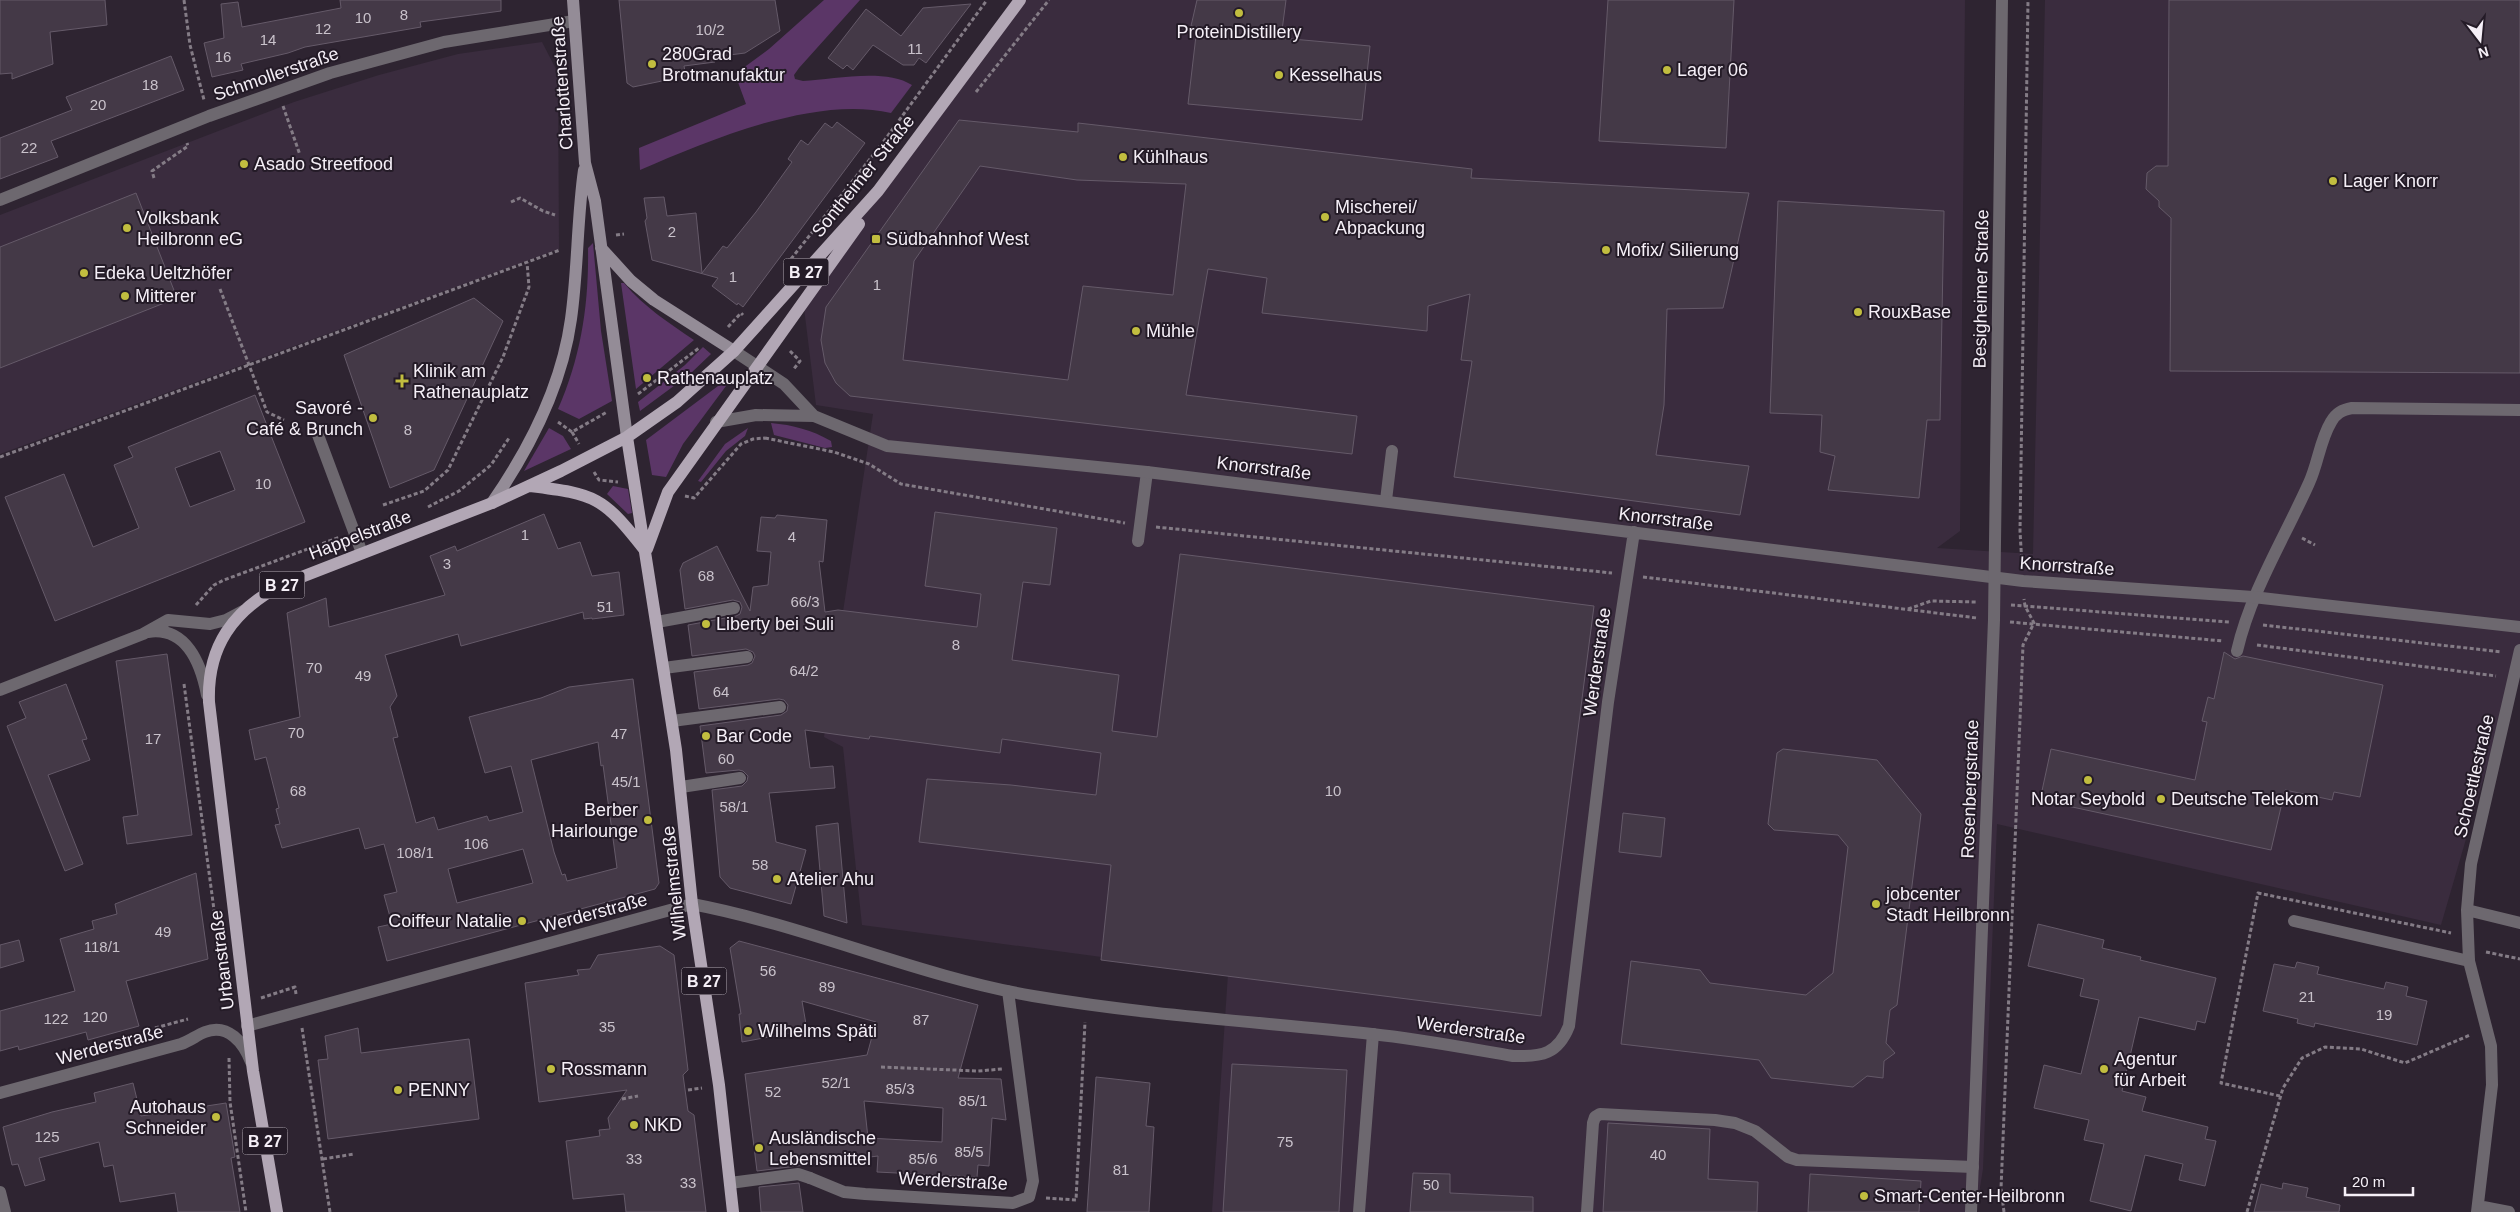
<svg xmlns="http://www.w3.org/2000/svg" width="2520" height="1212" font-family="Helvetica,sans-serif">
	<rect width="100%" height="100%" fill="#2e2431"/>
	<!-- built -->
	<path fill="#3a2c3e" d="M1026,0h939l-5,531 -23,17 96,6 12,-554h475v653l-79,272 -444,-101 -14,345 -7,43h-764l16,-238 -366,-49 -19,-178 -19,-10 49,-323 -57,-9 -13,-105 75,-111z
		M542,42l16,31 1,176 -559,205v-239l294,-113 85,-27 79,-21z"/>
	<!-- green -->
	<path fill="#5b3667" d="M824,0h36l-61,68 -5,7 1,4 8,2c31,-2 83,-13 109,4l-21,28c-76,-18 -181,27 -251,57l-1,-22 107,-44 -11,-30 34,-25z
		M593,243l8,88 11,70 -33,18 -21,-10c23,-52 31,-105 30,-161z
		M621,283h3c20,24 45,40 70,57l-58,49z
		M703,347l8,7 -21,20 -50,37 -2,-9 47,-37z
		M726,383v3l-43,58 -17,33 -14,-2 -6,-35 72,-54z
		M771,423c22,2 41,7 60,18l1,6 -7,1 -51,-13z
		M549,428l14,8 8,13 -47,22z
		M748,428l-3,8 -19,15 -25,31 -3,-1 27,-37z
		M613,486l15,3 4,24 -4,1 -21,-20z"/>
	<!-- building -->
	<path fill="#443947" stroke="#655a69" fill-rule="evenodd" d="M0,0h105l2,25 -57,7 3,32 -41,15v-6l-12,1z
		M340,0h161v11l-81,11 1,5 -116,20 -17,6 -47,11 2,6 -31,7 -8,-34 20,-5 -3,-34 17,-2 4,25 99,-19z
		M619,0h156l5,31 -35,22 -31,4 1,5 -31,4 2,10 -53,11 -6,-4z
		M1197,0h89l-5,38 89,8 -8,74 -174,-16 9,-77 -6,-1z
		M1608,0h126l-8,148 -127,-7z
		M2169,0h351v373l-350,-2 1,-153 -12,-11v-6l-13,-12 1,-16 9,-7h12z
		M971,4l-45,59 -7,-5 -5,7h-11l-30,-20 -20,25 -6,-5 -4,4 -15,-11 38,-49 35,27 22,-28z
		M171,56l13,34 -133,51 7,16 -58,22v-41l72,-28 -6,-13z
		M959,120l119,12v-9l53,6 341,40 -1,9 278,15 -26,115 -56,1 -3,96 -8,50 93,11 -9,49 -286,-38 18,-116 -11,-1 9,-66 -42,12 -1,25 -165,-18 5,-35 -59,-9 -22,126 171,21 -5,38 -502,-58 -14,-13 -11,-20 -4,-23 5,-33zM980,166l97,14 109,4 -13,111 -90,-9 -15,94 -165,-20 11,-99z
		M837,122l28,21 -122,164 -5,-4 -1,2 -25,-19 6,-8 -66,-18 -7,-39 2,-3 -3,-20 20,-1 3,19 29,-3 6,60 21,-27 4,2 29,-36 36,-50 -4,-3 13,-19 7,5 17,-22 7,5z
		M136,193l41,105 -177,70v-121z
		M1778,201l166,10 -4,209h-13l-8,78 -91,-8 7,-34 -15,-4 2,-37 -52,-2z
		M474,298l29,23 -69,149 -44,18 -46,-133z
		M255,395l50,127 -250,99 -50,-124 59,-23 29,73 46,-19 -25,-63 19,-8 -5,-10zM220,451l15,39 -45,17 -15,-39z
		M935,512l122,16 -7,57 -27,-3 -11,78 107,15 -7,56 45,6 23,-183 414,52 -53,410 -440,-56 10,-95 -192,-23 8,-63 84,6 85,10 5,-42 -99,-14 -2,14 -130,-17 -1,3 -64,-9 5,38 23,-2 2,22 -66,5 7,49 30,8 -15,54 -61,-16 -10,-11 -8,-87 30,-4 5,-5 1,-5 -5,-5 -4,-1 -33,3 -6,-47 81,-11 6,-4 1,-6 -4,-5 -5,-1 -80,10 -5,-37 54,-7 4,-2 3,-7 -2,-4 -7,-3 -54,7 -4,-31 48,-9 4,-2 2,-7 -2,-5 -7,-2 -48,9 -5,-39 3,-7 34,-17 33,65 3,-24 15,-2 3,-33 -14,-1 4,-34 14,1 2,-3 50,5 -4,42 -4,-1 6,51 13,-2 139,17 4,-33 -56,-8z
		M544,514l14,35 22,-7 12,34 27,-4 5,43 -32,4v-1l-8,1 -1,-7 -122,34 -3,-12 -73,21 12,41 -7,11 8,30 -5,1 23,85 18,-6 4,13 49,-14 2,5 34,-9 -12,-46 -26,7 -16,-56 72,-19 28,-11 64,-8 26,204 -4,6 -268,72 -9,-34 14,-3 -8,-29 13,-3 -13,-48 -19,5 -6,-21 -77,20 -7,-23 5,-1 -4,-15 3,-1 -13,-51 -11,3 -6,-30 51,-13 -13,-104 39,-15 3,29 116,-32 -15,-39 25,-10 2,5zM598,742l3,24 2,-1 14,103 -50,13 -2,-7 -3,1 -8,-23 -23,-92zM523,849l10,34 -76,20 -9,-34z
		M2224,652l11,7 8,-3 140,29 -23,112 -26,-5 -2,8 -47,-10 -14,60 -231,-50 11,-51 144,31 12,-58 -5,-1 6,-24 6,2z
		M167,654l25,181 -65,9 -4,-27 15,-2 -22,-154z
		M66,684l21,55 -5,1 8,20 -42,15 35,89 -18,7 -58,-145 19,-8 -7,-16z
		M1783,749l94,11 44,54 -24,191 -7,5 -4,33 9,10 -11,8 -1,17 -16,-2 -14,11 -82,-9 -12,-18 -138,-16 10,-83 69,9 10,13 96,12 27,-22 15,-126 -10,-12 -64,-5 -6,-6 9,-71z
		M1623,813l42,5 -4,39 -42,-5z
		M838,823l4,45 5,55 -23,-7 -8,-90z
		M196,873l12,86 -82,22 13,45 -51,14 -2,-8 -67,18 -1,-4 -18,5v-40l75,-20 -15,-52 34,-10 -2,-8 25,-7 -2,-10z
		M2038,924l66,16 -2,8 39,9 -1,3 76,18 -11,45 -8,-2 -2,9 -56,-13 -17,74 24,6 -4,14 66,16 -3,12 11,2 -11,45 -26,-6 4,-16 -38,-9 -14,56 -41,-10 14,-57 -20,-4 5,-20 -55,-12 10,-43 37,9 18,-74 -19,-4 4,-17 -56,-13z
		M19,940l5,21 -24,7v-23z
		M739,941l239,64 -20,73 43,1 5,41 -14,-2 -3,48 -11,-1 -1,12 -100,-5 1,-16 -121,15 -12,-97 122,-19 9,-33 -74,-21 5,29 -65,12 -3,-28h2l-11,-66zM864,1101l79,7 -1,34 -74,-4z
		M660,946l14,9 14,115 -5,5 5,36 6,4 12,97h-80l-2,-18 -51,5 -7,-58 34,-5 -1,-6 11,-1 -2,-11 19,-28 -88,12 -14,-119 54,-8 -2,-5 13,-1 8,-14z
		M2297,962l22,5 -2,7 67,15 2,-7 22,5 -2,9 21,5 -10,44 -102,-22 -1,4 -17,-4 1,-4 -35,-8 11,-47 21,4z
		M358,1028l3,25 108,-14 10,80 -151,20 -10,-79 10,-1 -3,-23z
		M1232,1064l115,6 -8,142h-116z
		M1096,1077l54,6 -4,43 8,1 -5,85h-62z
		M133,1083l8,33 85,-13 9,54 -4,1 9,54h-62l-3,-19 -55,9 -7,-37 -9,2 -5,-25 -60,16 6,22 -20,6 -7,-22 -6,1 -9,-38 49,-15 44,-10 -2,-9z
		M1608,1123l102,6 -2,50 50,3 -1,30h-154z
		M1413,1173l37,1v19l83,4v15h-123z
		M1810,1174l111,7 -2,31h-111z
		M799,1183l4,29h-42l-2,-25z
		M2283,1183l25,5 -2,9 34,8 -1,7h-85l7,-28 21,5z"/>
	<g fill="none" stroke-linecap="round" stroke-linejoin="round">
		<!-- path -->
		<path stroke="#847c86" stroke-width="3" stroke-dasharray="4 2.5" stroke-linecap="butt" d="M184,0l6,45 14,55
			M976,92l73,-92
			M283,106l17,49
			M154,178l-2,-7 36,-25 -1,-3
			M511,202l9,-4 23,13 12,4
			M616,235l8,-1
			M791,259l90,-114 106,-145
			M220,289l47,123 17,8
			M728,327l13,-14 2,2
			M790,351l10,10 -7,9
			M638,394l61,-46
			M558,422l14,10 35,-20
			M572,432l7,12
			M765,438l69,14 35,12 32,20 224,39
			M0,457l560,-207
			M594,472l5,8 19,2
			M685,496l9,2 47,-54 12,-5 12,-1
			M383,505l41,-14 24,-21 55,-113 26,-70 -2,-25
			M428,507l31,-16 32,-26 18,-27
			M369,527l35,-11
			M1156,527l456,46
			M2302,538l13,7
			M2022,565l-2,-34 8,-531
			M1643,577l334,41
			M196,605l18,-20 10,-5 116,-43
			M2011,605l218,17
			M1908,609l23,-8 46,1
			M2010,622l213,19
			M2263,625l239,27
			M2257,645l239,31
			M184,684l34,256
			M2486,952l34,7
			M261,998l34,-11 1,7
			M155,1028l33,-9
			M302,1028l28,184
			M229,1058l1,44 16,110
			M881,1067l97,4 24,-2
			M688,1090l14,-2
			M2280,1096l-59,-13 37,-190 193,40
			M622,1099l16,-3
			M323,1159l31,-5
			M1046,1198l30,2 9,-178
			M2004,1212l-3,-23 22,-544 11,-22 -9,-17 -1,-7
			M2247,1212l36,-124 19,-30 23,-11 36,2 44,14 65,-28"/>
		<!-- service -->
		<path stroke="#6d686f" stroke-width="12" d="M318,435l44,118
			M1386,500l6,-49
			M1138,541l9,-69
			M657,622l77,-14
			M2237,651c14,-60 47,-112 72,-168 9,-19 11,-43 22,-61 5,-9 11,-12 21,-14l168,2
			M664,668l83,-11
			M672,721l108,-14
			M681,787l59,-9
			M2294,921l175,40
			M730,1183l68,-9 12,4
			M1359,1212l14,-178
			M1587,1212l6,-89 2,-6 5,-3 115,6 20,3 20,8 33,26 9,3 176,7"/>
		<!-- minor -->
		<path stroke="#6d686f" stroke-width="12" d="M0,200l209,-84 121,-43 114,-31 130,-21
			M734,351l50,33 30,32 73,30 260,26 876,109 230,16 267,30
			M716,422l40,-7 58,1
			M148,632c38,-6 53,32 59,63
			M0,690l143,-56 25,-14 42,4 16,-4 17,-9
			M2467,910l53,13
			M247,1026l445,-122c116,22 225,72 341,92 112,19 226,26 339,38 47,5 94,14 141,22 29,1 45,-2 56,-30l39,-324 26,-170
			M0,1093l181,-49c9,-3 16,-9 24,-12 23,-9 39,11 46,30
			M810,1178l34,14 21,2 148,9 16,-6 4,-16 -25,-190
			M0,1192l5,20
			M2478,1206l31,6
			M2477,1212l15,-127 -1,-39 -22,-85 -2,-51 4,-46 49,-214"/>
		<!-- tertiary -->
		<path stroke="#6d686f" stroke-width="12" d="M1971,1212l23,-592 8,-620"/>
		<!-- secondary -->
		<path stroke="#948c97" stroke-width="12" d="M573,0l12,163 10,38 32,236
			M601,248l30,33 23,19 80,51
			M492,503c38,-55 70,-118 79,-184 7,-50 6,-100 13,-149"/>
		<!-- primary -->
		<path stroke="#b2a7b5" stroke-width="12" d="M627,437l49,313 16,154 27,181 14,127
			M530,486c66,8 73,11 114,63
			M647,549l21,-57 191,-268
			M277,1212l-24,-141 -44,-369c-2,-56 24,-91 72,-117l211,-82 69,-32 66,-34 50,-35 57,-51 144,-160 142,-191"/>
	</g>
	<!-- markers -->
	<g fill="#c1bd3f" stroke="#241b27" stroke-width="2">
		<circle cx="1239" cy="13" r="5"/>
		<circle cx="652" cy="64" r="5"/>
		<circle cx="1667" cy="70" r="5"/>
		<circle cx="1279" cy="75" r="5"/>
		<circle cx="1123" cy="157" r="5"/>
		<circle cx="244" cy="164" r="5"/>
		<circle cx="2333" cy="181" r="5"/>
		<circle cx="1325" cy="217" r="5"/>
		<circle cx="127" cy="228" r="5"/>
		<rect x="871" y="234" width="10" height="10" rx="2.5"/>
		<circle cx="1606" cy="250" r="5"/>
		<circle cx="84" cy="273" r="5"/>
		<circle cx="125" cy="296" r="5"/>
		<circle cx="1858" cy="312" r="5"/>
		<circle cx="1136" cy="331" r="5"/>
		<circle cx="647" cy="378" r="5"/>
		<path d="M399.5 373.5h5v5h5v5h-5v5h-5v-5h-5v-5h5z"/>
		<circle cx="373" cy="418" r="5"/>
		<circle cx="706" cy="624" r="5"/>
		<circle cx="706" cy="736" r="5"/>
		<circle cx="2088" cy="780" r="5"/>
		<circle cx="2161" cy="799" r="5"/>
		<circle cx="648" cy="820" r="5"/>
		<circle cx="777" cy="879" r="5"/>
		<circle cx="1876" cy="904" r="5"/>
		<circle cx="522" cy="921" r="5"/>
		<circle cx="748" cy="1031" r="5"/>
		<circle cx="551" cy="1069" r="5"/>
		<circle cx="2104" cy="1069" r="5"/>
		<circle cx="398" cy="1090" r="5"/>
		<circle cx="216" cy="1117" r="5"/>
		<circle cx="634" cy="1125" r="5"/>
		<circle cx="759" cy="1148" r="5"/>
		<circle cx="1864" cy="1196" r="5"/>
	</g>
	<g text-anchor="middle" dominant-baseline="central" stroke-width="4" stroke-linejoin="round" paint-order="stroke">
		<!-- number labels -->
		<g font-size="15" fill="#c9c2cb">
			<text x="404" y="14">8</text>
			<text x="363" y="17">10</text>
			<text x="323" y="28">12</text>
			<text x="710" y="29">10/2</text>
			<text x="268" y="39">14</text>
			<text x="915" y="48">11</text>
			<text x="223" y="56">16</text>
			<text x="150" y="84">18</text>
			<text x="98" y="104">20</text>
			<text x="29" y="147">22</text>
			<text x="672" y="231">2</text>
			<text x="733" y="276">1</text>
			<text x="877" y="284">1</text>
			<text x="408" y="429">8</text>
			<text x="263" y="483">10</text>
			<text x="525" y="534">1</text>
			<text x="792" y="536">4</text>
			<text x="447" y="563">3</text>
			<text x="706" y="575">68</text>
			<text x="805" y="601">66/3</text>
			<text x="605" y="606">51</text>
			<text x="956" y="644">8</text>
			<text x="314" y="667">70</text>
			<text x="804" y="670">64/2</text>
			<text x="363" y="675">49</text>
			<text x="721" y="691">64</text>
			<text x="296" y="732">70</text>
			<text x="619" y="733">47</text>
			<text x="153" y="738">17</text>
			<text x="726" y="758">60</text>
			<text x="626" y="781">45/1</text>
			<text x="298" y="790">68</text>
			<text x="1333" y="790">10</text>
			<text x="734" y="806">58/1</text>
			<text x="476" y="843">106</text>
			<text x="415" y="852">108/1</text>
			<text x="760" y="864">58</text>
			<text x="163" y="931">49</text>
			<text x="102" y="946">118/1</text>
			<text x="768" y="970">56</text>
			<text x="827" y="986">89</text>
			<text x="2307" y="996">21</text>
			<text x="2384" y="1014">19</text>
			<text x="95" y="1016">120</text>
			<text x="56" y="1018">122</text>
			<text x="921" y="1019">87</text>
			<text x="607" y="1026">35</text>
			<text x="836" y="1082">52/1</text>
			<text x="900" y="1088">85/3</text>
			<text x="773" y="1091">52</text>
			<text x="973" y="1100">85/1</text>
			<text x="47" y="1136">125</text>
			<text x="1285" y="1141">75</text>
			<text x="969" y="1151">85/5</text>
			<text x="1658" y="1154">40</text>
			<text x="634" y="1158">33</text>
			<text x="923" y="1158">85/6</text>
			<text x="1121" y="1169">81</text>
			<text x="688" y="1182">33</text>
			<text x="1431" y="1184">50</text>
		</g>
		<!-- shield labels -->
		<g fill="#241b27" stroke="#b6afb9" stroke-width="1">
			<rect x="783.5" y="258.5" width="45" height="27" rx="4"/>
			<rect x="259.5" y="571.5" width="45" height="27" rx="4"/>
			<rect x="681.5" y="967.5" width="45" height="27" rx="4"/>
			<rect x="242.5" y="1127.5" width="45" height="27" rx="4"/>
		</g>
		<g font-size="16" font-weight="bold" fill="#f5eff7">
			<text x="806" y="272">B 27</text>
			<text x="282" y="585">B 27</text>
			<text x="704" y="981">B 27</text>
			<text x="265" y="1141">B 27</text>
		</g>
		<!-- poi labels -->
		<g font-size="18" fill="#f5eff7" stroke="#241b27" text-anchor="start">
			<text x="1239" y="32" text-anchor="middle">ProteinDistillery</text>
			<text x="662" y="54">280Grad<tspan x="662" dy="21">Brotmanufaktur</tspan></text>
			<text x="1677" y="70">Lager 06</text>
			<text x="1289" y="75">Kesselhaus</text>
			<text x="1133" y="157">Kühlhaus</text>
			<text x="254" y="164">Asado Streetfood</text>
			<text x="2343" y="181">Lager Knorr</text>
			<text x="1335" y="207">Mischerei/<tspan x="1335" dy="21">Abpackung</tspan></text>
			<text x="137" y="218">Volksbank<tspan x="137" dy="21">Heilbronn eG</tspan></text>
			<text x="886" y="239">Südbahnhof West</text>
			<text x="1616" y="250">Mofix/ Silierung</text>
			<text x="94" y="273">Edeka Ueltzhöfer</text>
			<text x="135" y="296">Mitterer</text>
			<text x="1868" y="312">RouxBase</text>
			<text x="1146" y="331">Mühle</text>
			<text x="413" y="371">Klinik am<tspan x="413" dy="21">Rathenauplatz</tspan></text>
			<text x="657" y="378">Rathenauplatz</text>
			<text x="363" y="408" text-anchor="end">Savoré -<tspan x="363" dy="21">Café &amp; Brunch</tspan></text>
			<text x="716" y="624">Liberty bei Suli</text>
			<text x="716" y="736">Bar Code</text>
			<text x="2088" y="799" text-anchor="middle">Notar Seybold</text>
			<text x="2171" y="799">Deutsche Telekom</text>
			<text x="638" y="810" text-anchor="end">Berber<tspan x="638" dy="21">Hairlounge</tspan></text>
			<text x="787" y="879">Atelier Ahu</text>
			<text x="1886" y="894">jobcenter<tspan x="1886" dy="21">Stadt Heilbronn</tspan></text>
			<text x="512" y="921" text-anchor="end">Coiffeur Natalie</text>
			<text x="758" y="1031">Wilhelms Späti</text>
			<text x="2114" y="1059">Agentur<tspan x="2114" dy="21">für Arbeit</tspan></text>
			<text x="561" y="1069">Rossmann</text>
			<text x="408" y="1090">PENNY</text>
			<text x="206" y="1107" text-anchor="end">Autohaus<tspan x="206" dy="21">Schneider</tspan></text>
			<text x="644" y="1125">NKD</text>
			<text x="769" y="1138">Ausländische<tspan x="769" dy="21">Lebensmittel</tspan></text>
			<text x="1874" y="1196">Smart-Center-Heilbronn</text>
		</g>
		<!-- street labels -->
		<g font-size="18" fill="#f5eff7" stroke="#241b27">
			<text transform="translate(276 74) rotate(-19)">Schmollerstraße</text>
			<text transform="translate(562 83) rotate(-94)">Charlottenstraße</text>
			<text transform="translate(863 176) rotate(-51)">Sontheimer Straße</text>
			<text transform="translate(1981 289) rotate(-89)">Besigheimer Straße</text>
			<text transform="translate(1264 468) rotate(7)">Knorrstraße</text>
			<text transform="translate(1666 519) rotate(7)">Knorrstraße</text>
			<text transform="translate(360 535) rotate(-21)">Happelstraße</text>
			<text transform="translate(2067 566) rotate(4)">Knorrstraße</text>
			<text transform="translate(1597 662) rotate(-82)">Werderstraße</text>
			<text transform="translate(2474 776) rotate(-77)">Schoettlestraße</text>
			<text transform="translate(1970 789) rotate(-88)">Rosenbergstraße</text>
			<text transform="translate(674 883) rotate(-96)">Wilhelmstraße</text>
			<text transform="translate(594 913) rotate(-15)">Werderstraße</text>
			<text transform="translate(222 960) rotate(-97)">Urbanstraße</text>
			<text transform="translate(1471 1030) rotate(8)">Werderstraße</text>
			<text transform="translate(110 1045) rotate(-15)">Werderstraße</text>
			<text transform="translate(953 1181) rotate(3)">Werderstraße</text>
		</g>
	</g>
	<!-- north arrow -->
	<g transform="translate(2480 40) rotate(164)" stroke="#241b27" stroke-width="4" paint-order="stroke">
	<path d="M0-4L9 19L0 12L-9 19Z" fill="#f5eff7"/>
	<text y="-8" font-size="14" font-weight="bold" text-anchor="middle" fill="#f5eff7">N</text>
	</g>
	<!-- scale -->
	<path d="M2345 1187v8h68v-8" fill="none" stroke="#f5eff7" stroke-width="2.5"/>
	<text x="2352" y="1187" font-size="15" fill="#f5eff7" stroke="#241b27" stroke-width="4" paint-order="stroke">20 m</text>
</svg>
